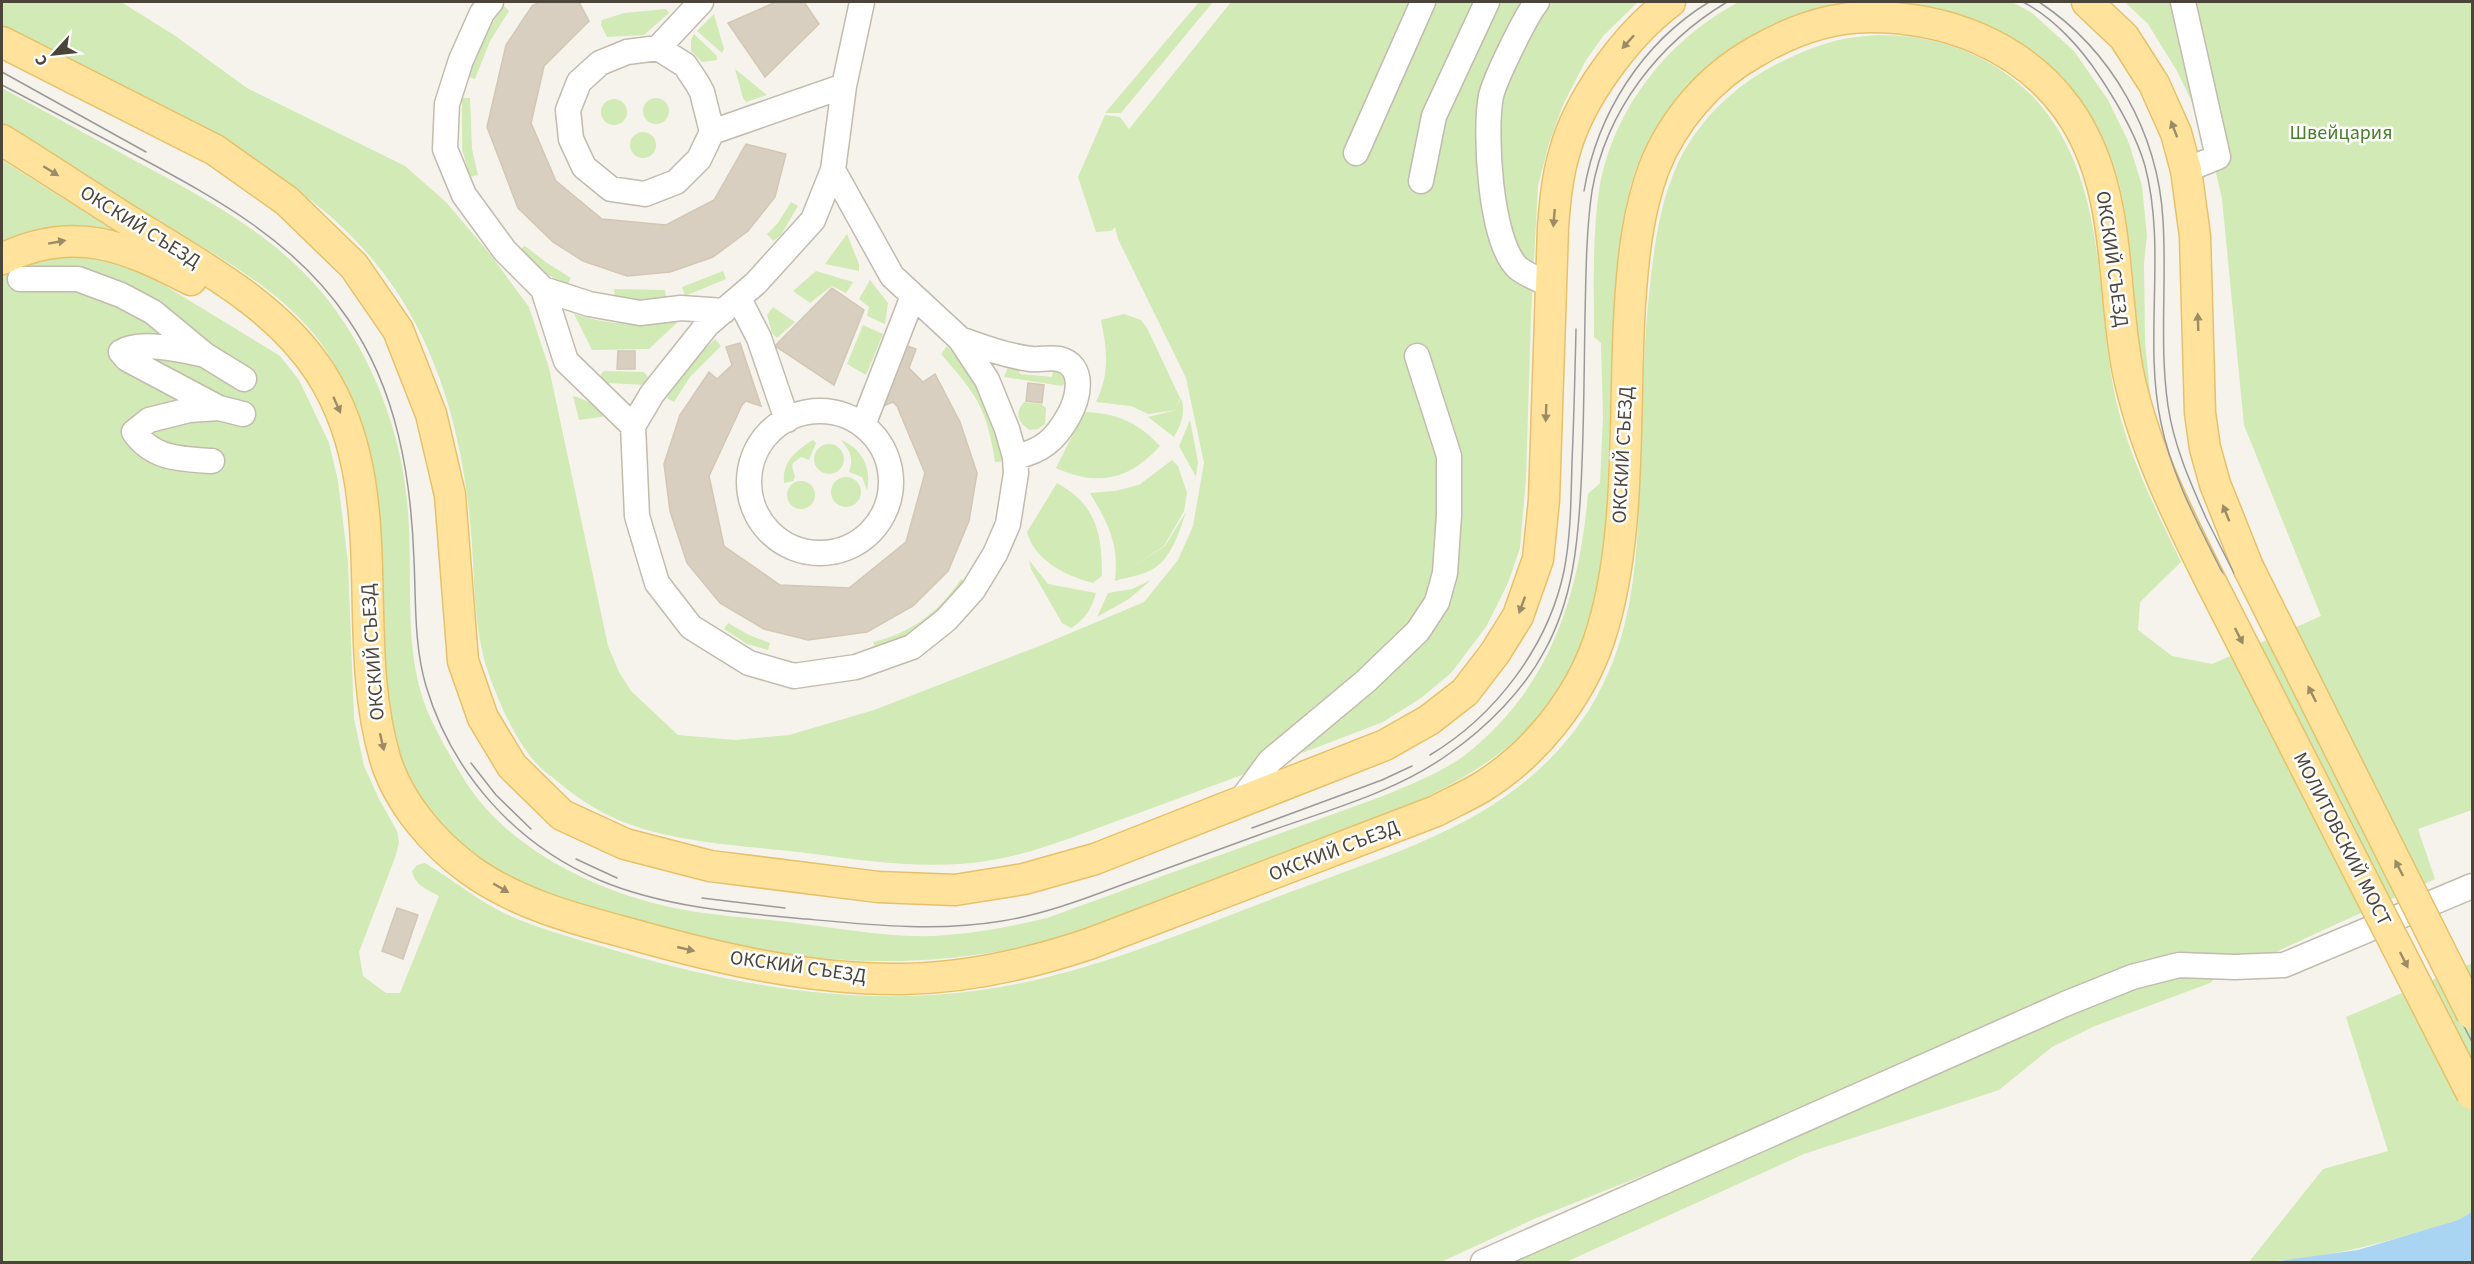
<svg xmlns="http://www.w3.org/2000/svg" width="2474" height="1264" font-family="'Source Sans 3',sans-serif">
	<rect width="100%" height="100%" fill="#f6f3ec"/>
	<!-- green -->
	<path fill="#d2eab5" d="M2,2h119l53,33 73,53 158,78 41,36 44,52 39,53 20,61 59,278 11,26 12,19 47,44 57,5 54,-5 85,-25 168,-65 102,-43 34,-42 15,-34 11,-63 -18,-85 -68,-139 -3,-12 -4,4 -15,1 -18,-55 27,-62 15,2 9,12 102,-127h407l-34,33 -18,25 -23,45 -14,38 -11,43 -7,131 -5,162 -6,69 -12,35 -22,44 -35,46 -30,25 -38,24c-82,32 -165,62 -247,92 -48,17 -93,37 -143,46 -63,11 -125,1 -187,-7 -58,-7 -132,-10 -185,-32 -23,-9 -45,-24 -64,-40 -7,-6 -15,-11 -21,-18 -22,-25 -37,-60 -48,-91 -15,-45 -13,-94 -17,-140 -7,-84 -27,-168 -74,-240 -61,-91 -143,-132 -237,-180 -53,-27 -106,-54 -158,-82z
		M1199,2h14l-92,111h-16z
		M1739,2h130c-29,4 -59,7 -86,18 -77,32 -136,95 -155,177 -10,44 -12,90 -14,134 -2,47 -4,94 -6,141 -2,39 -3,80 -9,119 -5,31 -23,69 -39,96 -35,60 -97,93 -158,122l-351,132c-57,13 -117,21 -176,20 -88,-1 -174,-22 -258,-47 -53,-15 -111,-31 -154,-68 -33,-28 -58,-67 -69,-109 -22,-82 -7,-170 -18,-254 -6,-42 -23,-87 -44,-123 -42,-71 -125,-109 -193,-150 -46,-28 -92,-57 -137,-86v-36c47,26 94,51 141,77 73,39 145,78 194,147 41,58 66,129 71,200 5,61 -4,125 14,184 5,17 14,33 22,49 9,15 17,31 28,46 44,62 129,102 202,117 40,8 81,10 122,15 42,5 95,15 137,13 39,-2 77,-9 114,-18l336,-122c28,-12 58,-23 82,-41 85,-66 114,-159 123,-261l12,-11 3,-66 -2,-74 -7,-6c0,-48 -2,-98 5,-146 13,-81 69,-152 140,-189z
		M1884,2h128l20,11 42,38 34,49 21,43 13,43 5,50 -3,27 1,79 7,71c-16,-55 -19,-111 -25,-167 -2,-19 -2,-40 -7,-59 -29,-118 -118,-176 -236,-185z
		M2125,2h347v808l-54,19 17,50 -168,77 -93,-2 -57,16 -455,198 -128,51 -93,43h-1439v-989l33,-14 40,-6 34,6 26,10 29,16 116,71 19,24 30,63 9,38 10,81 6,156 10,48 15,33 18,32 2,11 -3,13 -37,97 4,24 23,17h14l39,-97c-12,-7 -24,-10 -27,-25l5,-6 8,-2c27,16 52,37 81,51 38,17 79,27 118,39 135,39 268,59 407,28 91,-20 186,-62 273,-94 110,-41 220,-73 286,-179 45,-72 48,-157 50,-239 3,-64 3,-129 11,-192 4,-37 10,-74 24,-107 20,-47 59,-85 104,-107 25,-12 49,-23 77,-26 68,-9 142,16 186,70 66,81 53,191 73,289 13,59 40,112 66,166l-41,40 -2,28 34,26 40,8 109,-48 -77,-191 -22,-226 -15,-66 -30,-62 -29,-47z
		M504,6l5,5 -19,30 -15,38 -8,-3 16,-40z
		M666,9l3,4 -25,22 -37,2 -6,-12 1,-5 22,-7z
		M714,14l10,35 -2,4 -25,-22z
		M694,34l23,22v4l-15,2 -11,-11v-11z
		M735,69l32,26 -21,7 -3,-4z
		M643 111a13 13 0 1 1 26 0a13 13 0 1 1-26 0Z
		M462,98h8l2,51 6,26 -8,2 -8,-28z
		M601 112a13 13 0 1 1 26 0a13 13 0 1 1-26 0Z
		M630 145a13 13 0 1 1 26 0a13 13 0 1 1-26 0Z
		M2,160l130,82 -130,4z
		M791,202l7,4 -17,29 -8,6 -6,-7 11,-11z
		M847,234l12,30v7l-34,-7z
		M525,246l22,17 24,15 -4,7 -26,-14 -24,-20z
		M723,271l3,8 -41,17 -3,-9z
		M816,271l37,11 -7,11 -14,-7 -22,17 -17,-12z
		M870,280l18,23 -3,21 -18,-8 2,-9 -10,-8z
		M614,289l51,1 1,7 -31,4 -20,-3z
		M773,307l22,15 -18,16 -5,-5 -5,-18z
		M574,314c38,12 67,12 106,6l-31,29 -57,1z
		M1124,314l17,6 6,8 33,70 -4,11 5,-11c5,14 0,27 -7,39l-26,-20 28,-7 -28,4 -17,-8 -35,-4c14,-28 11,-53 5,-82z
		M863,325l20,9 -17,41 -19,-11z
		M715,339l6,7 -31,31 -16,25 -7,-4 21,-32z
		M947,346l14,15 26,40 19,60 -11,1c-8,-54 -19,-68 -54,-108z
		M1008,367l11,1 1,6 32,3 1,-8c9,2 11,5 13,13l-4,4 -58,-9z
		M604,371l40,1 6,8 -4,5 -38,-2 -7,-4v-5z
		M573,396c13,3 21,10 33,14l2,6 -29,4z
		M1024,402l17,2 5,4 -1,16 -7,5 -8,1c-12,-7 -16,-17 -6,-28z
		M1084,412c32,1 54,10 76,34 -31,34 -62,41 -104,22z
		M1190,420l8,42 -2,15 -17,-31z
		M813,440l3,3 -7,17 -8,-3 -8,6 -1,3 3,11 -2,4 -9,2c-2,-22 13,-33 29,-43z
		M841,440c21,8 31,29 26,50l-5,-13 -13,-5c5,-14 1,-21 -8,-32z
		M814 459a15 15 0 1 1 30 0a15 15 0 1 1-30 0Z
		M1172,460l6,6 9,27 -3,18 -20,35 -41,27 42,-27 21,-34c-6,18 -14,44 -30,55 -10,8 -29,10 -41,14 4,-37 -6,-56 -25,-88l25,-2 24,-6z
		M831 492a15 15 0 1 1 30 0a15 15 0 1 1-30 0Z
		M787 495a14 14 0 1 1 28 0a14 14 0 1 1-28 0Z
		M1057,483c40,22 45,51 45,93l-9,7c-27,-7 -59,-23 -66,-51z
		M1029,560l19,24 48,9c-4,15 -11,27 -25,35l-9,-5 -31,-54z
		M961,579l9,6 -51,48 -42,18 -4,-9c37,-8 67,-31 88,-63z
		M1151,580l-22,19 -32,18 11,-24 24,-4z
		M728,623l21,12 21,8 -2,7 -21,-6 -23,-15z
		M2472,963v249l-14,8c-69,21 -136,42 -209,42l74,-93 65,-18 -42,-134z
		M2180,972l41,1 -11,10 -115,43 -43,21 -53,43 -195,64 -238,108h-59l594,-265z"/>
	<!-- water -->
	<path fill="#a9d4f2" d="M2472,1212v50h-200l86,-12 100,-30z"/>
	<!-- building -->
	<path fill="#d8cfc1" stroke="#d3c7b4" stroke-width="1.5" d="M539,2h40l10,19 -45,45 -13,57 25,58 46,38 64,6 48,-25 32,-56 40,10 -11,43 -27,34 -35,26 -43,15 -43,4 -44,-15 -30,-19 -35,-34 -31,-81 19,-82 26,-39z
		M776,2h28l15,22 -54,53 -37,-54z
		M832,288l32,22 -30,75 -59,-39z
		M740,343l21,63 -15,-5 -4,4 -33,71 15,70 56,39 69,3 57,-46 19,-69 -28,-67 -4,-4 -12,5 20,-63 15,5 -7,19 14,14 12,-8 25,48 17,51 -8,48 -21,50 -35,35 -46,26 -59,8 -44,-11 -44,-26 -33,-40 -17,-52 -6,-47 16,-49 29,-43 8,7 15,-14 -6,-18z
		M618,351h17v18h-18z
		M1028,383l16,2 -2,18 -16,-2z
		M397,908l21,7 -15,44 -21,-8z"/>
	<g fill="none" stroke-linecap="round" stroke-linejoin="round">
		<defs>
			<path id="minor" d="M491,2l-9,11 -21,47 -14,44 -2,45 19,46 41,56 38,38 23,72 67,65
				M1537,2c-11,13 -42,77 -46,94 -7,35 -1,147 27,172 8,7 23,12 32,17
				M2183,2l35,155 -32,13
				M658,48l27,17 12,18 5,9 10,40 -13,27 -23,23 -31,12 -34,-5 -27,-22 -13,-28 -3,-29 11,-28 21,-19 27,-11 31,-4 43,-46
				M712,132l132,-46
				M1356,153l67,-151
				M833,170l59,106 68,63 27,41 20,49 8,28 1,16 -8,51 -13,30 -22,36 -27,30 -34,27 -56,20 -62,9 -45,-13 -58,-36 -34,-44 -20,-67 -4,-90 19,-32 55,-69 49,-42 57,-63 20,-50 11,-84 18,-84
				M1421,181l13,-65 53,-114
				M20,279h58l43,16 32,17 52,43c-23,-5 -65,-15 -84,-3l6,7 92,49 -30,2 -40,10 -15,12c19,27 46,27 78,29
				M543,289l46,15 51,9 41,-5 43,3
				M739,299l20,39 28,82
				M960,339c22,8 47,17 71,20 9,1 19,-2 28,0 27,6 20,39 9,58 -13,23 -26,34 -53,40
				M205,355l39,24
				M219,408l24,6
				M749 482a71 71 0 1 1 142 0a71 71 0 1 1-142 0Z
				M863,425l50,-129
				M1239,803l31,-42 96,-80 52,-50 19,-29 8,-29 4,-58v-59l-32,-100
				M1483,1262l582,-258 67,-27 47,-12 56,2 49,-2 188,-79"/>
			<path id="major" d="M2087,2l37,35 30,47 22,49 10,37 9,66 5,177 5,35 10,36 33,83
				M2,42l213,108 72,51 67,65 44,64 33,84 19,81 13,166 20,57 29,48 50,49 63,29 85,22 168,21 77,3 69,-11 71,-20 290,-114 44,-25 36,-28 30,-39 23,-37 20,-57 6,-59 9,-273c2,-25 4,-49 11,-73 14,-54 62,-119 106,-152
				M2,140c47,29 93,60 140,89 64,40 136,78 178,143 75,116 28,260 65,386 13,44 48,85 85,112 47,34 105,49 161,64 89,25 179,46 272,45 63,-1 126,-15 186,-35l347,-133c15,-8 31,-15 46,-24 53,-33 97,-88 117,-147 34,-101 24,-229 31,-336 3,-46 8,-93 24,-136 19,-48 56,-91 101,-116 34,-20 75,-35 115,-35 75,0 151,28 197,91 55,76 44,172 60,259 15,78 50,147 85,217
				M2,259c72,-35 123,-13 189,21"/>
		</defs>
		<!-- minor casing -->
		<use href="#minor" stroke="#c2bbae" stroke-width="27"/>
		<!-- major casing -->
		<use href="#major" stroke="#e6c16a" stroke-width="33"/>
		<!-- minor -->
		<use href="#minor" stroke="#fff" stroke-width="24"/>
		<!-- major -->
		<use href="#major" stroke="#ffe39c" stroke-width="30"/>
		<!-- tram -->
		<path stroke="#9a9a9a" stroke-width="1.5" d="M2023,2c31,16 58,46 77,75 18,27 36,57 45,89 22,83 -2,173 16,257 11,55 40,106 64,155l247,488
			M2039,2c73,48 119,131 124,218 4,62 -4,124 5,186 6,40 22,76 38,112l266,524
			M2,72l144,80
			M2,85c45,24 91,48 137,72 80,43 157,85 209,162 49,71 63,157 66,241 2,42 0,85 12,126 26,87 89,158 173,194 64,27 138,33 207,39 65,6 131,13 196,2 43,-7 82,-22 122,-37 44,-16 88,-32 132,-48 65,-24 138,-42 194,-83 37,-26 74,-63 95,-103 28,-51 33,-107 36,-164 3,-56 3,-112 4,-169 1,-42 1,-85 7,-126 14,-81 67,-148 135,-189
			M1584,191c13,-77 58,-148 125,-189
			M1430,755c65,-39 118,-108 134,-184 7,-36 7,-73 8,-109 2,-45 3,-89 4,-133
			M471,763l25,32 35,34
			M1252,828l130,-48 30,-14
			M576,859l41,19
			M702,898l83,10"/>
		<defs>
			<path id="major-bridge" d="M2248,567l224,447
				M2212,584l260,510"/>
		</defs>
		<!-- major-bridge casing -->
		<use href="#major-bridge" stroke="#e6c16a" stroke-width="33" stroke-linecap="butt"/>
		<!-- major-bridge -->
		<use href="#major-bridge" stroke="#ffe39c" stroke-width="30"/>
	</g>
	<!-- one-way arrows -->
	<defs><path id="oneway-solid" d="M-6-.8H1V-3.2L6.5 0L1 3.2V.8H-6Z" transform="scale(1.5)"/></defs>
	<g fill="#9c8c66">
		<use href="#oneway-solid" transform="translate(1628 42) rotate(132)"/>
		<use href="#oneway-solid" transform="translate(2174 129) rotate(-111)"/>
		<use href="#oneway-solid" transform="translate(51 171) rotate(32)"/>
		<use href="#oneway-solid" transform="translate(1554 218) rotate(95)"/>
		<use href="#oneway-solid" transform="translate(57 242) rotate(-10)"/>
		<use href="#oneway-solid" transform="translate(2198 322) rotate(-92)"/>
		<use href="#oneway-solid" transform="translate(337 405) rotate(66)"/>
		<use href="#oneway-solid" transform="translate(1546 413) rotate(92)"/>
		<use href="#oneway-solid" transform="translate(2226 513) rotate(-112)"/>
		<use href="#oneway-solid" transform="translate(1522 605) rotate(110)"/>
		<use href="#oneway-solid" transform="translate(2239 636) rotate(63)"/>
		<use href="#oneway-solid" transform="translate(2312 694) rotate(-117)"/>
		<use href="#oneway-solid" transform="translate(382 742) rotate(77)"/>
		<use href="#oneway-solid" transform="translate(2399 868) rotate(-117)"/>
		<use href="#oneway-solid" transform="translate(501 888) rotate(30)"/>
		<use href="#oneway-solid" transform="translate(686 949) rotate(13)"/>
		<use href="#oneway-solid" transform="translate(2404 960) rotate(63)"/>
	</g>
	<g text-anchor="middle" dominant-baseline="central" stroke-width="5" stroke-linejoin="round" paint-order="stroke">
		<!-- park labels -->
		<g font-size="20" fill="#4a7f2a" stroke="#fff">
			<text x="2341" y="133">Швейцария</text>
		</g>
		<!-- street labels -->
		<g font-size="20" fill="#4b4439" stroke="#fff">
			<text transform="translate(140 227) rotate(32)">ОКСКИЙ СЪЕЗД</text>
			<text transform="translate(2112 259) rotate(82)">ОКСКИЙ СЪЕЗД</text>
			<text transform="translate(1623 455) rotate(-87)">ОКСКИЙ СЪЕЗД</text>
			<text transform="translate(373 652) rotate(-94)">ОКСКИЙ СЪЕЗД</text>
			<text transform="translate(2342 839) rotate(63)">МОЛИТОВСКИЙ МОСТ</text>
			<text transform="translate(1334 851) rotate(-21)">ОКСКИЙ СЪЕЗД</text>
			<text transform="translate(798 967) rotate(8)">ОКСКИЙ СЪЕЗД</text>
		</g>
	</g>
	<!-- border -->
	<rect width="2474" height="1264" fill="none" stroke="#4b4439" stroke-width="6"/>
	<!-- north arrow -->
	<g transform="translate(54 54) rotate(243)" stroke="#ffffff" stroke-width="4.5" paint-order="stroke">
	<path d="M0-4.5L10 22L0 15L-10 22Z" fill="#4b4439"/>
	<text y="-9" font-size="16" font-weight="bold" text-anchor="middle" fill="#4b4439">С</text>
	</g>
</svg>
